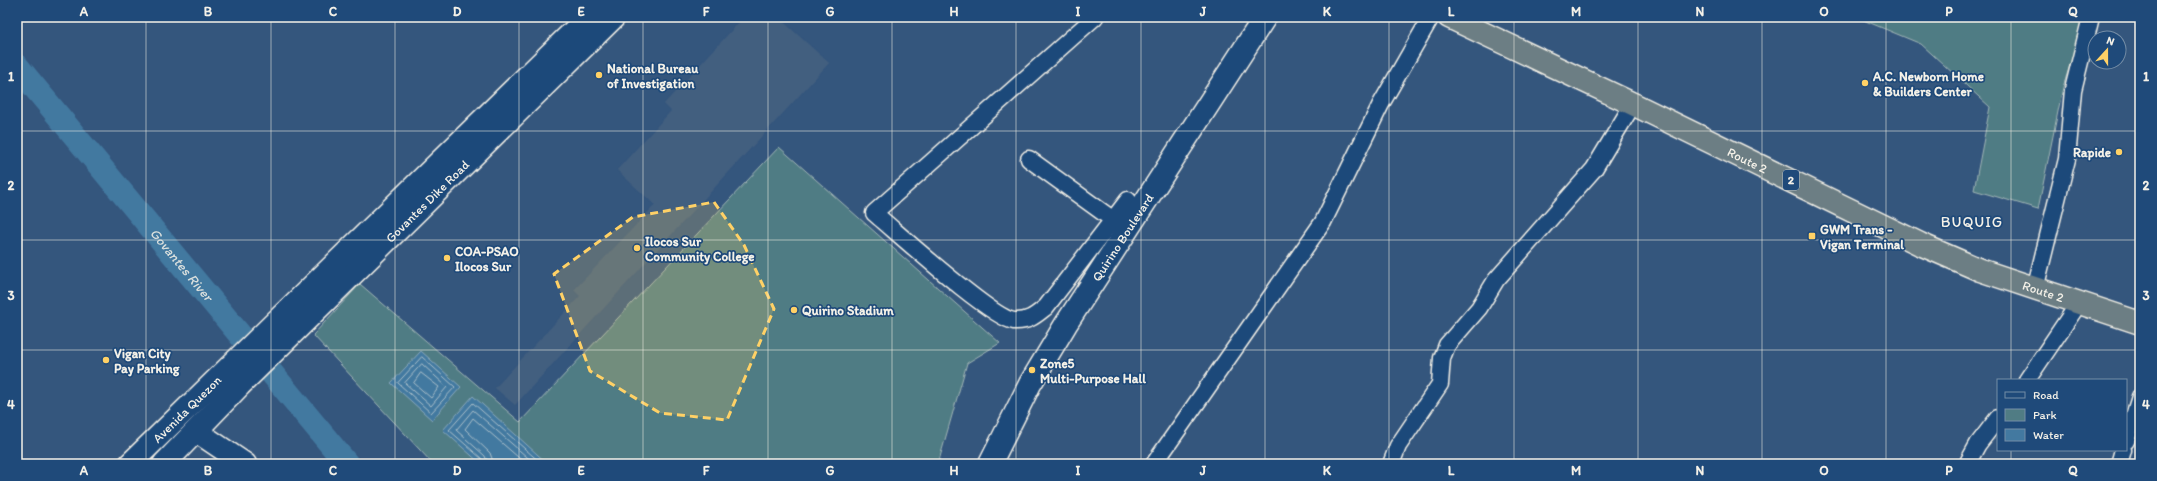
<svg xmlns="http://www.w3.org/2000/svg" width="2157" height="481" font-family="Itim,sans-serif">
	<rect width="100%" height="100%" fill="#34567d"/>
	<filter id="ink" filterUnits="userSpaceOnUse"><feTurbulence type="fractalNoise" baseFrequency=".025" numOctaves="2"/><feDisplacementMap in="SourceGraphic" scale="8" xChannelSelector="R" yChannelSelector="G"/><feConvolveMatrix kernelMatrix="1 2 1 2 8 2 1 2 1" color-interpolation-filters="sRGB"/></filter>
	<g filter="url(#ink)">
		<!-- built -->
		<path fill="#435f7f" d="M744,17h34l51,46 -314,342 -20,-17 85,-92 -6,-6 81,-85 -38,-35 54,-59 -7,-7z"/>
		<!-- green -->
		<path fill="#507c84" stroke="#a2b6b6" d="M1856,17h229l-22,70 -25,122 -64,-19 16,-83 -69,-63z
			M779,147l221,196 -33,20 -29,101h-505l-120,-129 47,-51 160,138z"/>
		<!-- water -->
		<path fill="#4379a0" stroke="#8aa9bd" d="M421,351l40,36 -29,33 -41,-37z
			M473,396l75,68h-67l-38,-34z"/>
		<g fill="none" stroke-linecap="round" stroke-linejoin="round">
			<!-- shore -->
			<path stroke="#adc1cb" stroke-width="1" d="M422,357l33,30 -24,26 -33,-30z
				M422,364l25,23 -16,19 -26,-23z
				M421,373l18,14 -8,11 -17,-15z
				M483,464l-1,-5 -33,-29 24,-27 69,61
				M488,464l-3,-8 -29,-26 17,-20 62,54
				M494,464l-4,-11 -25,-24 8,-11 53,46"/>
			<!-- river -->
			<path stroke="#4379a0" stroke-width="24" id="s1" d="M17,66l330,398"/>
			<defs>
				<path id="street" d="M1095,17l-221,196c24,20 117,105 140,108 15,1 22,-6 32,-14l82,-107
					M1029,159l83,60
					M2035,289l32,-130 6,-69 18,-73
					M2027,380l52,-77
					M2126,441l14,-44
					M1154,464l169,-242 58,-118 50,-87
					M1391,464l7,-18 42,-62 2,-26 5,-13 32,-37 17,-28 98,-111 39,-65
					M1967,464l11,-20 20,-26
					M2119,464l4,-14"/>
				<g id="secondary">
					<path d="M196,431l49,33"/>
					<path id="s2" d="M130,464l458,-447"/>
					<path id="s3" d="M164,464l76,-79 374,-368"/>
					<path id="s4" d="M990,464l40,-80 36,-60 199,-307"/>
				</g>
				<g id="highway">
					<path id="s5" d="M1449,17l184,87 287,140 60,26 160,53"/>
				</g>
			</defs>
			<!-- street casing -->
			<use href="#street" stroke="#f4f1e8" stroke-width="19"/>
			<!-- secondary casing -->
			<use href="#secondary" stroke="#f4f1e8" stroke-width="25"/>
			<!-- highway casing -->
			<use href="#highway" stroke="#f4f1e8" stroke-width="25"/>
			<!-- street -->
			<use href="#street" stroke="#1f4a7a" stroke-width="16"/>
			<!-- secondary -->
			<use href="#secondary" stroke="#1f4a7a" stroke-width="22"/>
			<!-- highway -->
			<use href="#highway" stroke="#6c7e84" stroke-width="22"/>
		</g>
	</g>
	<!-- marked area -->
	<path fill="#ffd166" fill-opacity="0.2" stroke="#ffd166" stroke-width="3" stroke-dasharray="8 5" stroke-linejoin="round" d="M714,202l30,43 30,64 -47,111 -67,-7 -70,-42 -36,-97 79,-57z"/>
	<!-- grid -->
	<path fill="none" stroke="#f4f1e8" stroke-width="1" stroke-opacity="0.55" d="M146,17v447M271,17v447M395,17v447M519,17v447M643,17v447M768,17v447M892,17v447M1016,17v447M1141,17v447M1265,17v447M1389,17v447M1514,17v447M1638,17v447M1762,17v447M1886,17v447M2011,17v363M17,131h2123M17,240h2123M17,350h2123M2011,450v14"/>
	<!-- markers -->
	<g fill="#ffd166" stroke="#1f4a7a" stroke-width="1.5">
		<circle cx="599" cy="75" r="4"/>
		<circle cx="1865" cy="83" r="4"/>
		<circle cx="2119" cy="152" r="4"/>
		<rect x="1808" y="232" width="8" height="8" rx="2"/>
		<circle cx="637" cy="248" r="4"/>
		<circle cx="447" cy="258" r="4"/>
		<circle cx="794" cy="310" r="4"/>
		<circle cx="106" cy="360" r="4"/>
		<circle cx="1032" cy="370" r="4"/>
	</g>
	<g text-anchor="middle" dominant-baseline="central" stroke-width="3.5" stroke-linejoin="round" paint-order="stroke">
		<!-- shield labels -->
		<rect fill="#1f4a7a" stroke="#b4bfc7" stroke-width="1" x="1783" y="170" width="16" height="20" rx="3"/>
		<g font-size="12" font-weight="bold" fill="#f4f1e8">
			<text x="1791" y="180">2</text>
		</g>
		<!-- poi labels -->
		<g font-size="13" font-weight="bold" fill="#f4f1e8" stroke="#1f4a7a" text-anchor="start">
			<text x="607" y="68">National Bureau<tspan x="607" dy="15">of Investigation</tspan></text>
			<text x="1873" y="76">A.C. Newborn Home<tspan x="1873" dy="15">&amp; Builders Center</tspan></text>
			<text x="2111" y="152" text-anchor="end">Rapide</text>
			<text x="1820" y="229">GWM Trans -<tspan x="1820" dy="15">Vigan Terminal</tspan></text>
			<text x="645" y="241">Ilocos Sur<tspan x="645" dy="15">Community College</tspan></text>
			<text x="455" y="251">COA-PSAO<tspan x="455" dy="15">Ilocos Sur</tspan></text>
			<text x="802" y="310">Quirino Stadium</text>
			<text x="114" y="353">Vigan City<tspan x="114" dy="15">Pay Parking</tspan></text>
			<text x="1040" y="363">Zone5<tspan x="1040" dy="15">Multi-Purpose Hall</tspan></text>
		</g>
		<!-- street labels -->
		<g font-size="13" fill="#f4f1e8" stroke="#1f4a7a">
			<text stroke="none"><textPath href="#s5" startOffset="331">Route 2</textPath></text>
			<text stroke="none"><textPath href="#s3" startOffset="372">Govantes Dike Road</textPath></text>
			<text stroke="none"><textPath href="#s4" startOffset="263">Quirino Boulevard</textPath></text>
			<text stroke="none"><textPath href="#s5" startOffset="655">Route 2</textPath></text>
			<text stroke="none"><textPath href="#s2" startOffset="79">Avenida Quezon</textPath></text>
		</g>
		<!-- water labels -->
		<g font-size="14" font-style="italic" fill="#d9dfdd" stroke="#1f4a7a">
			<text stroke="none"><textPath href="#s1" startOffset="258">Govantes River</textPath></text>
		</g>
		<!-- quarter labels -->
		<g font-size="15" letter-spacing="1" fill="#f4f1e8" stroke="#1f4a7a">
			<text x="1972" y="222">BUQUIG</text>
		</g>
	</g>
	<!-- margin -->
	<rect width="2157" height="481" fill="none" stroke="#1f4a7a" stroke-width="44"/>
	<!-- legend -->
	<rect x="1997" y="379" width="130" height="72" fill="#1f4a7a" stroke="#748da6"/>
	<rect x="2005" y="392" width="20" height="6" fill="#1f4a7a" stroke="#748da6"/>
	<text x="2033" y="399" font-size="12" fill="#f4f1e8">Road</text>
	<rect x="2005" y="409" width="20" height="12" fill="#507c84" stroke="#748da6"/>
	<text x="2033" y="419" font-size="12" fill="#f4f1e8">Park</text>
	<rect x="2005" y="429" width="20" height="12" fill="#4379a0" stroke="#748da6"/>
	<text x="2033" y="439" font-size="12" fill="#f4f1e8">Water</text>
	<!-- north arrow -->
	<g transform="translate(2107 50) rotate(21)"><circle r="19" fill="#1f4a7a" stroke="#748da6"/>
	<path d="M0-3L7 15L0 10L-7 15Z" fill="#ffd166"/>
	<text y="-6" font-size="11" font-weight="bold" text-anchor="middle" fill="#f4f1e8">N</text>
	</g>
	<rect x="22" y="22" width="2113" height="437" fill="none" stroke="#f4f1e8" stroke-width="1.5"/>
	<g font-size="13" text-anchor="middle" font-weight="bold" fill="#f4f1e8">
		<text x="84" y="16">A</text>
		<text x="208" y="16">B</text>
		<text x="333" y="16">C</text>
		<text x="457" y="16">D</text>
		<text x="581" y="16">E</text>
		<text x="706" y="16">F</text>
		<text x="830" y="16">G</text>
		<text x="954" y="16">H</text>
		<text x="1078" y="16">I</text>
		<text x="1203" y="16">J</text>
		<text x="1327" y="16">K</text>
		<text x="1451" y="16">L</text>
		<text x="1576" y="16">M</text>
		<text x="1700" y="16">N</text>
		<text x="1824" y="16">O</text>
		<text x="1949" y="16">P</text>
		<text x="2073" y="16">Q</text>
		<text x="11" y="81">1</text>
		<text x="2146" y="81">1</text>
		<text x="11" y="190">2</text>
		<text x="2146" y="190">2</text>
		<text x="11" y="300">3</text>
		<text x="2146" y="300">3</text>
		<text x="11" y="409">4</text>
		<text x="2146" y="409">4</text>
		<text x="84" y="475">A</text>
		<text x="208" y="475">B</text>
		<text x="333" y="475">C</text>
		<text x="457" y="475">D</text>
		<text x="581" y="475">E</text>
		<text x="706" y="475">F</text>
		<text x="830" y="475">G</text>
		<text x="954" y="475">H</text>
		<text x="1078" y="475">I</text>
		<text x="1203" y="475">J</text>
		<text x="1327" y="475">K</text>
		<text x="1451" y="475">L</text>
		<text x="1576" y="475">M</text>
		<text x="1700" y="475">N</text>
		<text x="1824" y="475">O</text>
		<text x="1949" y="475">P</text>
		<text x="2073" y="475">Q</text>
	</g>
</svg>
